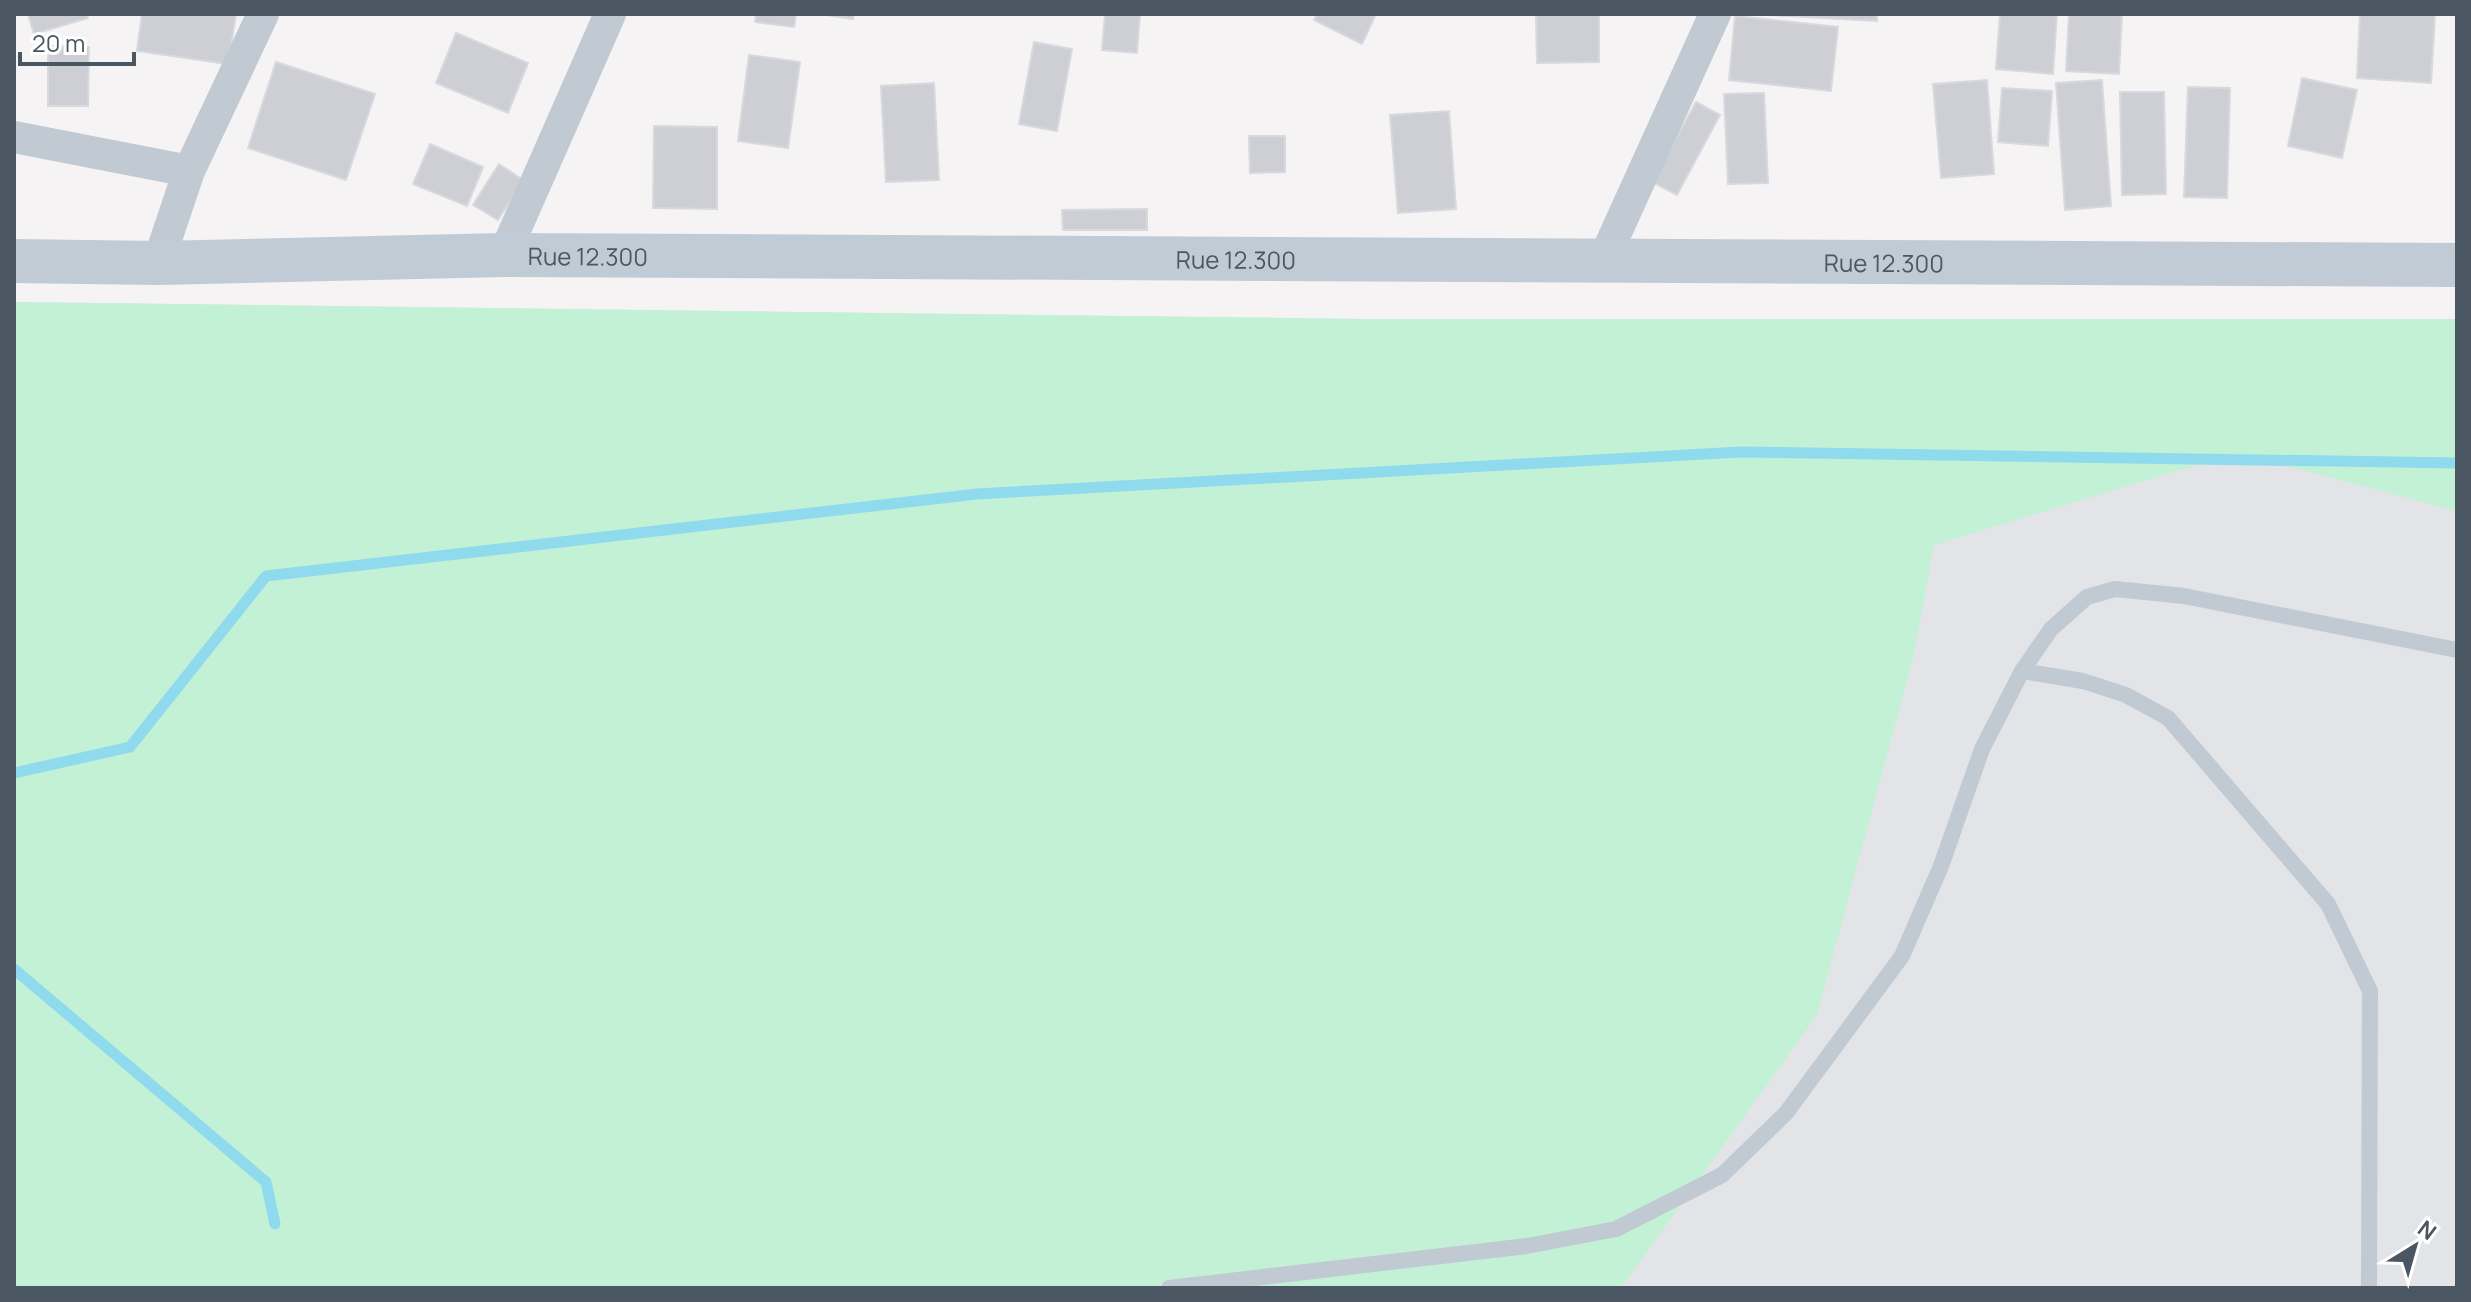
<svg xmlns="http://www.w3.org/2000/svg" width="2471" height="1302" font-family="Manrope,sans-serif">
	<rect width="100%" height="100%" fill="#f5f3f3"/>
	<!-- airport -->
	<path fill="#e2e4e7" d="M14,302l1349,17h1094v969h-2443z"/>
	<!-- green -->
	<path fill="#c3f1d5" d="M14,302l1349,17h1094v192l-221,-58 -302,92 -20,109 -97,361 -196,273h-1607z"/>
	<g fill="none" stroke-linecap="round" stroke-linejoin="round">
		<!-- stream -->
		<path stroke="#90daee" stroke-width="11" d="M14,773l116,-26 136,-171 711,-82 764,-42 716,11
			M14,969l252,213 9,42"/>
	</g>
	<!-- building -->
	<path fill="#cdcfd5" stroke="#d7d9de" stroke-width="2" d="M28,14h59l1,4 -54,16z
		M142,14h94l-8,50 -91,-13z
		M756,14h40l-2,13 -39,-5z
		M820,14h34l-1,5z
		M1105,14h35l-3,39 -35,-3z
		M1317,14h59l-14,30 -48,-24z
		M1536,14h63v48l-62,1z
		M1751,14h126v7z
		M2000,14h57l-4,60 -57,-5z
		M2069,14h53l-3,60 -53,-3z
		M2360,14h75l-4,69 -74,-5z
		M1735,16l103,11 -7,64 -102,-11z
		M456,33l72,30 -20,50 -72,-30z
		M1034,42l38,7 -15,82 -38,-7z
		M48,46l41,1 -1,59h-40z
		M749,55l51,7 -12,86 -50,-7z
		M276,62l99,32 -29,86 -98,-32z
		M2302,78l55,12 -15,68 -54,-12z
		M1987,80l7,94 -53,4 -8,-94z
		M2102,80l9,126 -46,4 -9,-127z
		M934,83l5,97 -53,2 -5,-96z
		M2188,87l42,1 -3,110 -43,-1z
		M2002,88l50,3 -4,55 -50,-4z
		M2120,92h44l2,102 -44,1z
		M1764,93l4,90 -40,1 -4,-90z
		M1696,102l24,13 -43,80 -25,-13z
		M1449,111l7,98 -58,4 -8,-98z
		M654,126l63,1v82l-64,-1z
		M1249,136h36v36l-35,1z
		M430,144l53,23 -16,39 -54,-22z
		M499,164l24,16 -25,40 -25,-15z
		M1147,209v21h-84l-1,-20z"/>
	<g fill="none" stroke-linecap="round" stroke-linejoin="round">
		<!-- lane -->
		<path stroke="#c1cad2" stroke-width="16" d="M2022,671l61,10 43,14 42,23 160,186 42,87 -1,297
			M1169,1288l358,-42 89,-17 106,-54 64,-62 116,-157 39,-90 41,-117 40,-78 29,-42 36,-32 28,-8 69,7 273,54"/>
		<!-- street -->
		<path stroke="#c1cad2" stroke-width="32" d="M14,137l175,34
			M504,255l106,-241
			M1603,261l112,-247
			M158,263l31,-92 74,-157"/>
		<!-- secondary -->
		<path stroke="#c1cbd6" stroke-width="44" id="s1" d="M14,261l144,2 346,-8 1953,10"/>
	</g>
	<g text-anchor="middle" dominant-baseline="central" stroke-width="8" stroke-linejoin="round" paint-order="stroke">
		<!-- street labels -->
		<g font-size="24" fill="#4a5661" stroke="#fff">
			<text stroke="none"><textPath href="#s1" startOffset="574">Rue 12.300</textPath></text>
			<text stroke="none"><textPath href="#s1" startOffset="1222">Rue 12.300</textPath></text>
			<text stroke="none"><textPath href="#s1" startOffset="1870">Rue 12.300</textPath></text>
		</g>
	</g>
	<!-- border -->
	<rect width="2471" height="1302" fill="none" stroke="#4a5661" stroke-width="32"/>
	<!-- north arrow -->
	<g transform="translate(2415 1246) rotate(37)" stroke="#ffffff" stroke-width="6" paint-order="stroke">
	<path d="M0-6L14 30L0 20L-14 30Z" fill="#4a5661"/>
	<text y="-12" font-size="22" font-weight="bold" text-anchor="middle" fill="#4a5661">N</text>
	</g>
	<!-- scale -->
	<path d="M20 52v12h114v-12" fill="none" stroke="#4a5661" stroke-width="4"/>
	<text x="32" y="52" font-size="24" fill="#4a5661" stroke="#ffffff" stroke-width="6" paint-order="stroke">20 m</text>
</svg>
